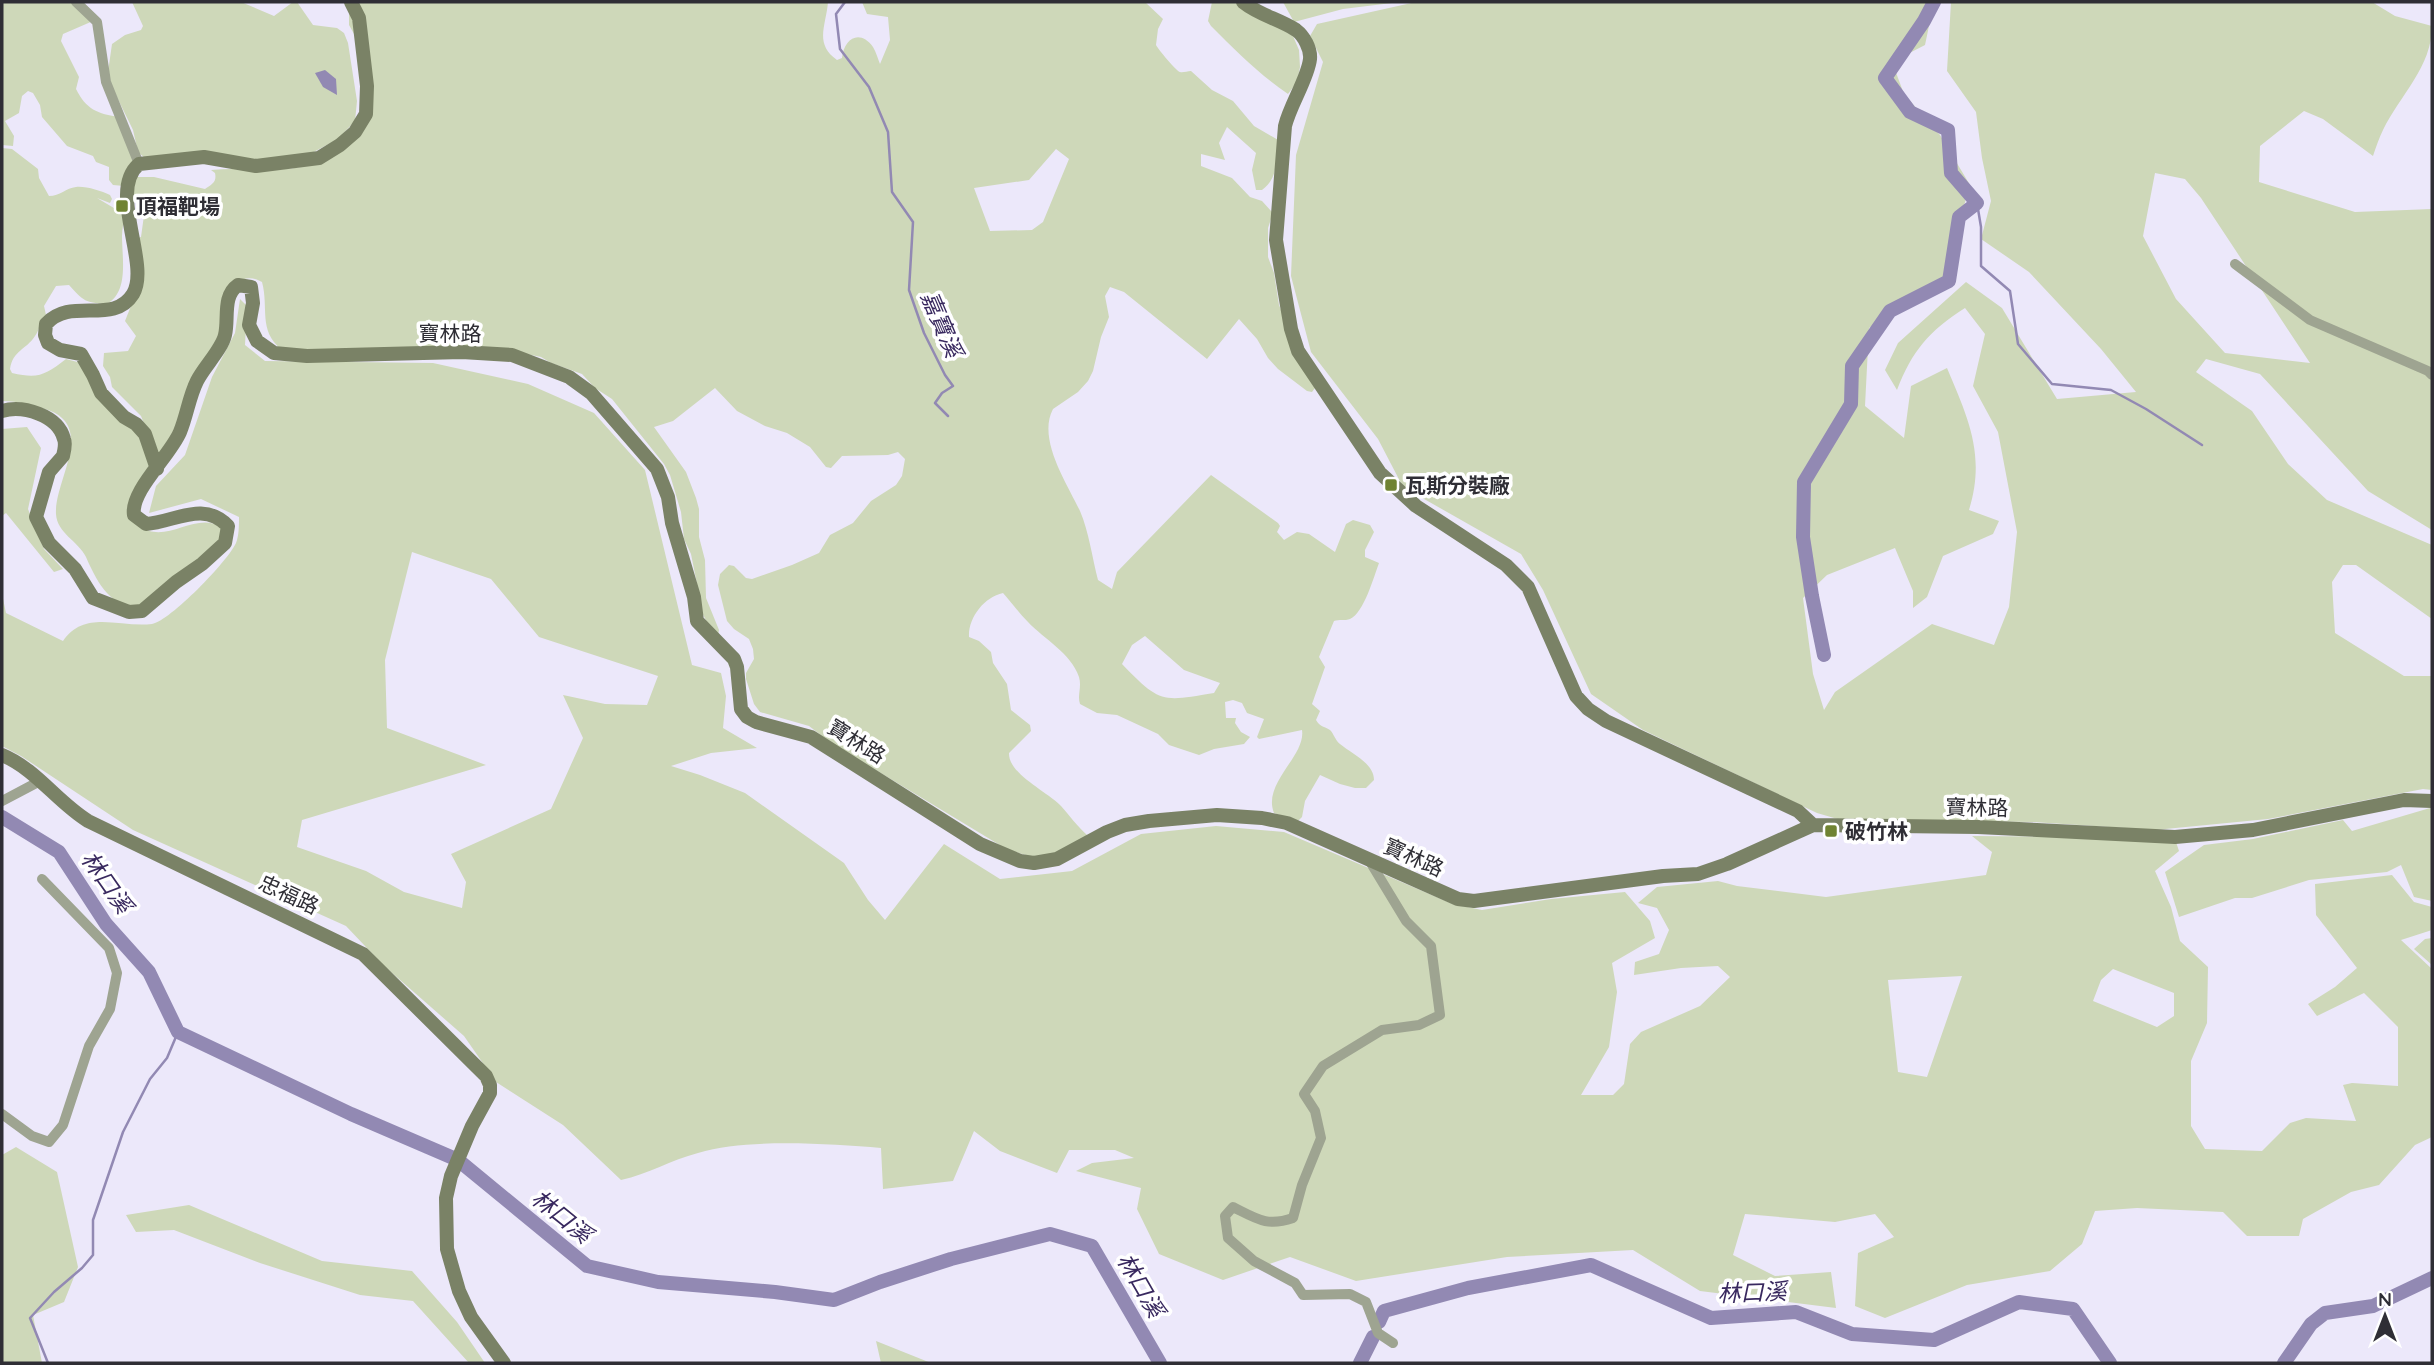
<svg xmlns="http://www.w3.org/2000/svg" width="2434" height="1365" font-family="Quicksand,'Noto Sans TC',sans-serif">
	<rect width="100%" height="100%" fill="#ece8fa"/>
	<!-- green -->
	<path fill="#ced8b9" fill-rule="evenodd" d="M2,2h81l13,13 -3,6 -30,13 -2,7 18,36 -3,12c10,20 21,25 44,28l17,43 -13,26 -11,-1 -4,-5v-13l-13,-5 -3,-6 -26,-10 -25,-29 -2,-12 -7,-12 -5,-2 -6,5 -3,17 -14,8 9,15 -1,10 -11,-1z
		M132,2h109l33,14 19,-14h4l16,23 24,3 7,5 4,10 9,58 -2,20 -17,18 -28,15 -35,8 -129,-3 -8,-7 -5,-22 -21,-43 -4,-15 4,-28 13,-9 16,-5 2,-4z
		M349,2h479c-2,24 -14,42 9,58l5,-2c2,-20 18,-29 31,-11 3,5 5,12 7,17l10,-24 -2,-23 -21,-3 -5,-12h283l18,17 -5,10 -2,16c2,4 21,27 24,27 3,1 7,-1 11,-1l21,19 21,11 21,25 26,15c-5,19 -1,37 -18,49h-6l-4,-20 4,-17 -29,-26 -8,16 6,17 -24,-6v12l31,12 18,19 12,4 11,12 -5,15v29l6,16 5,32 36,83 -3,4 -5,-1 -29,-22 -10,-11 -11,-19 -18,-20 -32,40 -83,-67 -14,-5 -5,9 4,21 -8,20 -8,34 -5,10 -10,11 -25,17c-16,30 14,74 27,102 9,21 12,46 18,69l14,9 5,-17 94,-97 67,48 2,3 -3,6 7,8 13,-8 12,2 26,18 11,-28 7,-4 17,5 4,7 -9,18v7l14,6c-5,13 -15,50 -29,56 -5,2 -11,0 -16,2l-15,36 6,10 -13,37 8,7 -4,9c4,7 8,6 14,10 4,4 5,10 10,14 12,10 34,19 34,36l-8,8h-11l-15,-4 -20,-9 -15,26 -3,16 -4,4 -24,-8c-12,-30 32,-57 28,-83l-43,9 -2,-2 7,-18 -17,-6 -5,-10 -9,-3 -8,2 1,16h10l-1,5 6,9 9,5 -6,7 -30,5 -15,6 -30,-10 -11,-11 -41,-19 -20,-2 -17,-9c-3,-9 2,-17 -1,-27 -8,-24 -35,-38 -51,-55 -9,-9 -17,-20 -25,-29 -19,4 -35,25 -34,44l10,4 12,11 2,11 14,21 4,26 19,15 1,6 -22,22c-1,21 39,39 52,53 9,10 16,20 26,29l3,5 -9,6 -45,12 -28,-8 -177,-107 -22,-17 -49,-14 -6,-8 -8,-25v-6l8,-14 -1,-10 -4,-10 -15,-10 -7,-8 -9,-36 2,-11 9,-9 5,1 12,12 6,1 40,-14 27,-12 11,-18 23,-12 18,-22 25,-16 6,-9 3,-17 -7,-7 -10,3 -46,1 -11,12 -5,-1 -16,-20 -23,-14 -22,-7 -28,-15 -22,-23 -42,33 -19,6 32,45 10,26 3,11v28l6,23 1,38 13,32 -1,5 -8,-7 -12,-23 -1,-21 -6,-30 -7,-15 -3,-27 -11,-37 -6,-11 -52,-65 -17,-11 -13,-14 -31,-11 -10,-6 -34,-7 -158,3 -68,-4c-23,-19 -12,-41 -19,-67 -9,-5 -16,-5 -25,0l-19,59 -57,115 -9,-12 -11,-28 -29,-29 -2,-10 -7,-11 1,-13 24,-2 8,-15 -11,-15 10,-25 2,-58 4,-1 5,-36 -3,-4 -11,-1v-19h22l51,12c7,-5 12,-7 10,-16l-4,-3c42,-4 85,8 124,-16 11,-7 20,-23 29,-33l-5,-78 -10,-18zM1056,149l13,10 -26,63 -11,8 -42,1 -16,-43 55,-8zM1145,636l39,34 36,13 -6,10c-53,9 -54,10 -92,-29l10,-19z
		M1212,2h24l57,34 6,14 1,17 -3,15 -9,12c-28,-19 -52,-43 -77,-68l-3,-5z
		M1283,2h117l-57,7 -49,13z
		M1416,2h518l-9,43 -33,17 12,32 36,41 30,50 -9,31 -6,53 -86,59 -4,78 39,32 7,-52 36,-18c21,50 39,87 22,142l30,11 -6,13 -50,22 -16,41 -14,11v-17l-18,-43 -68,27 -24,23 10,76 11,36 11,-18 97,-68 62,21 15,-38 8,-75 -19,-100 -25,-46 12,-52 -20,-26c-36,23 -53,43 -68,82l-12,-20 13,-27 68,-61 36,26 55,91 79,-7 -35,-43 -72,-77 -48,-33 10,-38 -9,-43 -6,-46 -29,-41 4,-69h421l23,14 37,10c0,41 -32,69 -49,104 -4,8 -7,17 -10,26l-50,-37 -19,-8 -44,35 -1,36 96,30 77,-3v321l-64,-39 -108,-117 -54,-15 -10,13 56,39 36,53 39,36 105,45v74l-76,-54h-13l-11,17 3,51 69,43h28v114l-9,-1 -155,30 -113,11 -122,-8 -192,-2 -24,-7 -174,-83 -52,-36 -48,-104 -22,-36 -118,-67 -25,-48 -67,-87 -20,-76 5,-121 27,-93 -13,-26 7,-12zM2155,173l30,6 16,19 109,165 -85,-10 -49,-54 -33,-63z
		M2,148l10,1 26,20 1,9 10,18c11,0 17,-8 27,-9 10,-1 25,4 34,8l2,4 -2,4 -13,-5 27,16c0,8 -2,15 -2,22 0,22 7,56 -15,68 -21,-1 -24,-3 -38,-19l-13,1 -12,20 2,9c-6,7 -6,14 -11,21 -9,14 -22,14 -25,33l2,4c27,6 33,2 54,-14l19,5 51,65 16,32 -11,30 -1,35c26,20 57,-17 82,2l2,13c-17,14 -33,27 -49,41 -8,6 -20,20 -29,23 -33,10 -50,-25 -60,-48 -8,-16 -29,-24 -30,-43 -2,-33 40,-87 -8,-104 -16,-5 -29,-9 -46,-9z
		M240,299l7,7 -2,39 20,16 168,2 95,21 66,29 51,57 47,195 29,8 5,23 -3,32 34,20 -46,5 -40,13 29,9 45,18 99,70 24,37 17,20 59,-76 56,35 72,-8 69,-37 75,-8 68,6 169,72 29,6 69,-11 74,-7 25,29 5,17 -43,25 5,29 -8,55 -28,48h32l11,-11 6,-40 11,-12 59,-26 30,-29 -12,-11 -37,2 -47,7 1,-13 24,-8 10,-24 -12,-22 -19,-5 19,-16 61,-6 19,5 89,11 160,-22 6,-23 -20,-16 110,1 94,5 3,9 -24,20 16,36 9,34 28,26 -1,56 -16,38v65l14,23 57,2 28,-28 16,-5 50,3 -13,-36 9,-2 46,3v-59l-34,-34 -47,23 -9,-12 27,-17 22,-19 -41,-53 -1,-31 77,-9 22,27 18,5v23l-31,10 31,29v168l-17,8 -36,40 -28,7 -48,27 -4,17h-52l-24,-24 -86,-4 -42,3 -13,33 -32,27 -83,14 -82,33 -30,-12 3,-53 36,-16 -19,-23 -40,8 -90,-8 -12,41 42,21 56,-4 5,36 -136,-17 -67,-41 -126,7 -151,24 -66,-24 -67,23 -64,-26 -22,-45 4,-21 -65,-17 16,-8 42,-5 -19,-8h-46l-12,23 -57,-22 -26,-20 -21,50 -70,8 -2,-41c-53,-4 -132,-10 -183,5 -27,7 -50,21 -77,27l-58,-55 -67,-43 -32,-46 -81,-71 -37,-39 -213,-96 -112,-74 -19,-10v-152l4,19 57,28c22,-32 57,-13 89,-17 18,-3 76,-63 84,-81 3,-7 3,-18 3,-26l-38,-18 -52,14 7,-27 29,-31 27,-78 23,-44zM412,552l79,27 48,58 119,39 -11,29 -42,-1 -42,-9 20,43 -32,71 -100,45 15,28 -4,26 -58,-16 -38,-21 -69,-24 5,-27 184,-55 -99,-37 -2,-68zM2113,969l61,24v23l-17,11 -64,-26 8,-21zM1962,976l-35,101 -29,-5 -10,-92z
		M27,427l14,21 -13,61 16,40 19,20 -9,3 -48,-59 -4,3v-87z
		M2430,808h2v93l-18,-4 -13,-32 -14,7 -78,8 -57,18h-17l-56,19 -14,-45 39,-27 49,-6 90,-19 9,11z
		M2432,938v27l-18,-16 11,-10z
		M16,1147l41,25 21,95 -14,35 -31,13 9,48h-40v-208z
		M189,1205l133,56 90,10 45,51 28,41h-16l-56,-62 -53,-6 -100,-32 -86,-33 -38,2 -10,-17z
		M876,1341l55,22h-50z"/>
	<!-- water -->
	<path fill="#9289b3" d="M325,70l11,9 1,16 -14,-8 -8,-14z"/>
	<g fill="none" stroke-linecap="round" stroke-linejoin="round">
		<!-- stream -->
		<path stroke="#9289b3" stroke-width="2.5" d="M845,2l-9,12 4,35 29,38 19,45 4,60 21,30 -4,68 15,43 21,42 8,11 -11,7 -7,10 13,13
			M1977,203l4,24v39l29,25 8,53 34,40 59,6 35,19 56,36
			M48,1363l-18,-45 24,-26 28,-24 11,-13v-35l30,-88 27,-53 17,-21 11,-26"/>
		<!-- river -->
		<path stroke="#9289b3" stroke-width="14" d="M1824,655l-12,-59 -9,-59 1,-55 47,-78 1,-38 38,-55 59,-30 10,-64 18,-14 -26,-30 -3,-43 -38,-18 -25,-34 39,-57 10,-19
			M2,817l57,35 47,72 43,48 29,60 173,82 107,46 129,106 71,16 117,10 59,8 46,-18 71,-23 99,-25 42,12 68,117
			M1379,1322l5,-11 84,-23 123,-23 120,53 85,-6 56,22 82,6 85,-38 54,7 37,54
			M1360,1363l13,-26
			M2284,1363l27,-39 14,-11 48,-7 59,-28"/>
		<!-- street -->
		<path stroke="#9ea491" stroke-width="10" d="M76,2l21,20 9,60 33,82
			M2235,264l75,56 118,51 4,4
			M2,801l38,-20
			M1369,860l37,61 25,25 9,69 -21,10 -37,5 -59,36 -19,28 11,17 6,27 -19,47 -9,33c-26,9 -36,1 -60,-11l-8,9 3,22 26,23 41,22 8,12 47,-1 16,8 12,31 15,10
			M2,1114l30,22 17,6 14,-17 26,-79 21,-37 7,-36 -8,-25 -67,-69"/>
		<!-- secondary -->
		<path stroke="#7a8266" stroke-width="14" d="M1243,2c16,13 36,17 53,28 8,6 15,19 14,29 -2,19 -20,46 -25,67l-9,114 15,89 7,22 82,122 36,33 90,59 22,22 48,109 12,13 18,12 192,90 15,14
			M2,411c21,-6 56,4 62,28 2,5 0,13 -1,17l-14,16 -13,45 13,26 26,26 18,29 36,14 13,-1 34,-29 26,-18 23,-21 3,-17c-25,-26 -53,-4 -82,-2l-12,-9c-4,-24 36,-59 46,-83 7,-17 9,-35 17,-51 7,-14 25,-32 28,-46 4,-16 -3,-39 13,-50l13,2 2,16 -4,22 8,16 17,12 33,3 155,-4 50,3 57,22 22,16 66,76 11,28 4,26 22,74 3,24 37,38 3,8 4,42 6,8 9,5 55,15 169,107 40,17 14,2 23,-4 50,-27 18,-7 24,-4 68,-6 45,3 25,5 171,76 16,2 189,-25 35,-2 29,-10 86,-39 165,2 197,10 78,-7 151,-30 28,1
			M157,469l-12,-35 -9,-10 -12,-7 -23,-24 -8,-18 -12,-21 -21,-4 -12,-7 -3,-8 1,-11c25,-28 67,2 87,-30 18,-30 -26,-103 6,-130l65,-7 52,9 63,-8 21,-13 15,-13 11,-18 1,-28 -8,-68 -8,-16
			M2,755c34,14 55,47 86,66l275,133 123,122 4,9v8l-18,33 -21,50 -5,22 1,51 12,42 12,26 33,46"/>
	</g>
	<!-- markers -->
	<g fill="#708333" stroke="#fff" stroke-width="2.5">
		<rect x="115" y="199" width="14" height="14" rx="3.5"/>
		<rect x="1384" y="478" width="14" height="14" rx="3.5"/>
		<rect x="1824" y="824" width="14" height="14" rx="3.5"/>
	</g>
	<g text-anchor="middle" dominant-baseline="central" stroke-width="7" stroke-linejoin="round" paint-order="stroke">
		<!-- poi labels -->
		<g font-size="21" font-weight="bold" fill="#2f2e35" stroke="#fff" text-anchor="start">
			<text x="136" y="206">頂福靶場</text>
			<text x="1405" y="485">瓦斯分裝廠</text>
			<text x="1845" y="831">破竹林</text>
		</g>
		<!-- street labels -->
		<g font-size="21" fill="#2f2e35" stroke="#fff">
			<text x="450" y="333">寶林路</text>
			<text transform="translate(857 741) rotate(32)">寶林路</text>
			<text transform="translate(1977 807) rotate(1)">寶林路</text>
			<text transform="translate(1414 857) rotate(24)">寶林路</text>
			<text transform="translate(289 894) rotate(25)">忠福路</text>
		</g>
		<!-- water labels -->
		<g font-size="23" font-style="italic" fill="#39295f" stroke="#fff">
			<text transform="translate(942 324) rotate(67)">嘉寶溪</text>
			<text transform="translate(107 882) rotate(55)">林口溪</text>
			<text transform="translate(562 1216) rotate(39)">林口溪</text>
			<text transform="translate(1141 1285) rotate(60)">林口溪</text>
			<text transform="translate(1752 1292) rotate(-2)">林口溪</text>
		</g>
	</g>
	<!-- border -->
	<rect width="2434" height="1365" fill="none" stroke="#2f2e35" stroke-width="7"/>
	<!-- north arrow -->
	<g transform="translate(2385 1316)" stroke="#ffffff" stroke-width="5" paint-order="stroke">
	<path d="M0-5L12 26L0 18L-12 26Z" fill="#2f2e35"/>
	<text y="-10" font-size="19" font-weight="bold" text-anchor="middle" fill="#2f2e35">N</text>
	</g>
</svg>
